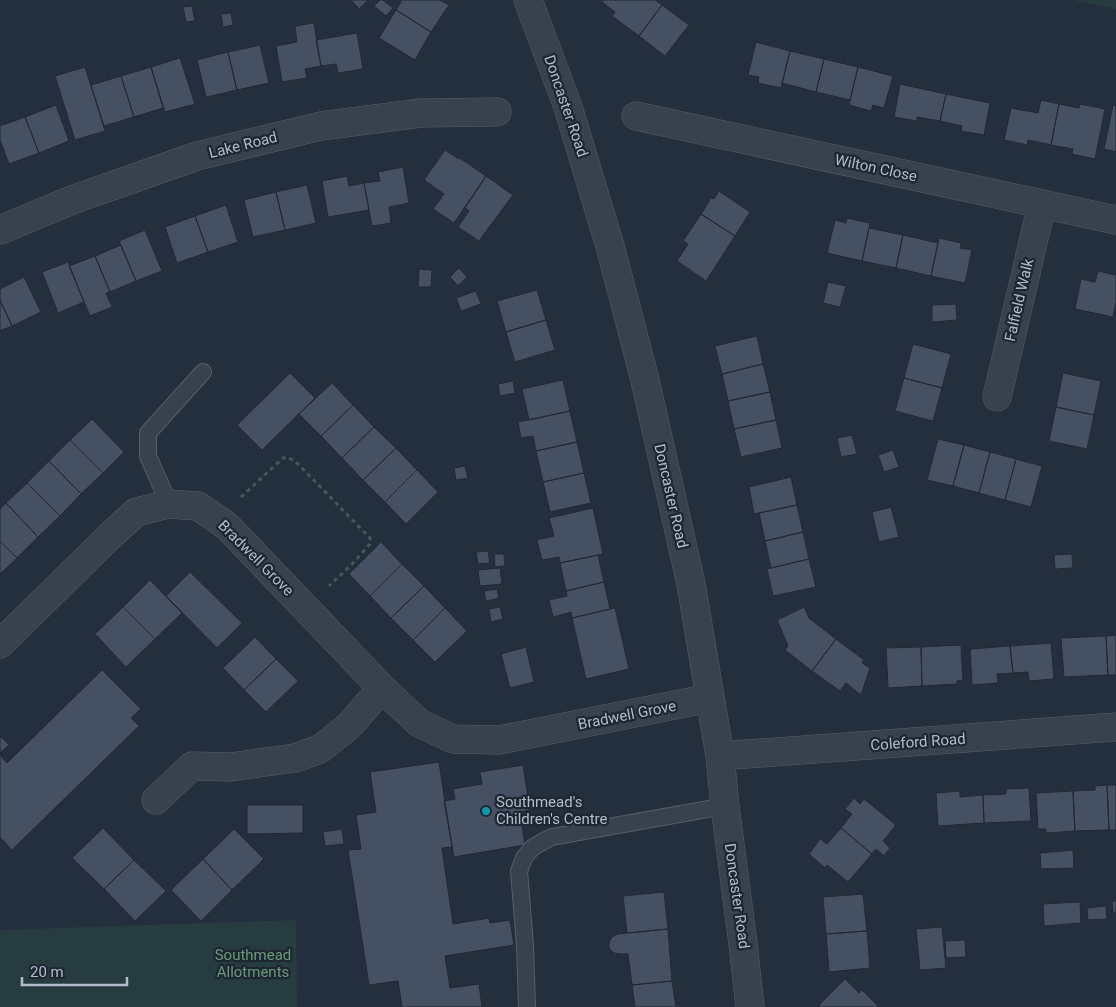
<svg xmlns="http://www.w3.org/2000/svg" width="1116" height="1007" font-family="Roboto,sans-serif">
	<rect width="100%" height="100%" fill="#242f3e"/>
	<!-- green -->
	<path fill="#263c3f" d="M1073,0h43v9z
		M296,920l1,87h-297v-77z"/>
	<!-- building -->
	<path fill="#455162" stroke="#1f2835" d="M351,0h17l-9,9z
		M380,0h3l10,8 -7,8 -12,-10z
		M402,0h38l9,5 -18,27 -35,-22z
		M603,0h52l7,5 -23,31 -27,-20 3,-4 -13,-10z
		M662,5l27,20 -24,31 -26,-20z
		M192,6l3,15 -9,1 -3,-15z
		M396,10l35,22 -16,28 -36,-22z
		M231,13l2,12 -10,2 -2,-13z
		M314,23l7,43 -16,3 2,9 -25,4 -6,-36 21,-4 -2,-16z
		M357,33l6,36 -25,4 -2,-9 -15,2 -5,-26z
		M756,42l34,9 -9,37 -23,-5 1,-6 -11,-2z
		M260,45l9,38 -32,7 -9,-38z
		M790,51l34,8 -8,33 -34,-9z
		M228,52l9,38 -31,7 -9,-37z
		M180,58l15,46 -30,8 -14,-45z
		M824,59l34,8 -8,33 -34,-8z
		M85,67l20,64 -30,9 -20,-64z
		M151,67l12,41 -29,9 -13,-41z
		M858,67l35,9 -9,32 -11,-3 -2,6 -22,-6z
		M121,76l13,41 -30,9 -13,-41z
		M900,84l46,10 -6,27 -23,-4v4l-23,-4z
		M946,94l44,9 -6,32 -23,-4 1,-5 -22,-5z
		M1041,100l18,4 -8,41 -23,-5 -1,5 -23,-5 7,-32 27,5z
		M1059,104l20,4 1,-4 25,5 -10,50 -23,-5 1,-5 -22,-4z
		M56,105l13,36 -30,12 -14,-36z
		M1113,105l3,1v46l-12,-3z
		M25,117l14,36 -30,11 -9,-24v-14z
		M445,150l14,9 1,-1 26,18 -32,47 -21,-14 11,-15 -20,-14z
		M403,167l6,36 -20,4 2,16 -19,3 -8,-43 16,-2 -2,-9z
		M347,176l2,10 15,-3 5,27 -41,7 -6,-36z
		M486,176l27,19 -34,46 -21,-14 11,-16 -4,-3z
		M307,185l9,38 -31,7 -9,-38z
		M719,191l31,21 -15,24 -34,-22 10,-16 3,1z
		M276,192l9,38 -32,7 -9,-37z
		M226,205l12,37 -30,10 -13,-36z
		M701,214l34,22 -29,45 -29,-20 11,-17 -5,-3z
		M195,216l13,36 -31,11 -12,-36z
		M847,218l23,5 -8,38 -35,-8 8,-33 11,3z
		M869,228l34,7 -7,33 -34,-7z
		M145,230l17,41 -26,10 -17,-40z
		M903,235l35,8 -7,33 -35,-8z
		M939,238l22,5 -1,5 12,2 -7,33 -34,-7z
		M121,245l15,36 -26,11 -15,-36z
		M95,256l15,36 -4,1 6,14 -22,9 -21,-50z
		M68,262l16,40 -26,11 -16,-41z
		M459,268l8,9 -9,9 -8,-9z
		M419,269l13,1 -1,17h-13z
		M1098,271l18,4v27l-3,15 -38,-8 6,-30 14,3z
		M24,277l17,35 -29,14 -12,-26v-11z
		M828,282l18,4 -6,21 -17,-4z
		M537,290l9,30 -40,12 -9,-31z
		M476,291l5,13 -20,7 -5,-13z
		M0,300l12,26 -12,5z
		M956,304l1,16 -25,2v-17z
		M546,320l9,30 -40,12 -9,-30z
		M757,336l6,28 -41,10 -7,-28z
		M913,344l38,10 -9,34 -38,-10z
		M763,364l7,28 -42,9 -6,-27z
		M290,373l25,25 -53,52 -25,-25z
		M1063,373l38,8 -7,34 -38,-8z
		M904,378l38,10 -9,33 -38,-10z
		M563,380l7,31 -41,9 -7,-31z
		M513,381l2,12 -15,3 -2,-12z
		M332,383l21,22 -32,31 -22,-22z
		M770,392l6,28 -42,9 -6,-28z
		M353,405l21,22 -32,31 -21,-22z
		M1056,407l38,8 -7,34 -38,-8z
		M570,411l7,31 -41,9 -3,-15 -12,2 -3,-16z
		M92,419l32,33 -21,21 -33,-33z
		M776,420l6,28 -41,9 -7,-28z
		M374,427l22,21 -33,32 -21,-22z
		M852,435l5,19 -16,3 -4,-19z
		M938,439l26,6 -11,41 -26,-6z
		M70,440l33,33 -22,21 -32,-33z
		M577,442l7,31 -41,9 -7,-31z
		M964,445l26,7 -11,41 -26,-7z
		M396,448l21,22 -32,32 -22,-22z
		M893,450l6,17 -15,5 -6,-17z
		M990,452l26,7 -11,41 -26,-7z
		M1016,459l26,7 -11,41 -26,-7z
		M49,461l32,33 -21,22 -33,-33z
		M465,466l3,12 -12,2 -2,-12z
		M417,470l21,22 -32,32 -21,-22z
		M584,473l7,30 -41,9 -7,-30z
		M791,477l6,28 -43,9 -5,-27z
		M27,483l33,33 -22,21 -32,-34z
		M6,503l32,34 -21,21 -17,-17v-32z
		M797,505l6,27 -38,9 -6,-28z
		M891,507l8,30 -20,5 -7,-30z
		M593,508l10,46 -43,9 -1,-6 -17,3 -5,-20 17,-4 -5,-18z
		M803,532l6,27 -38,9 -6,-27z
		M0,541l17,17 -17,16z
		M381,542l21,22 -32,32 -21,-22z
		M488,551l2,12 -12,1 -2,-12z
		M494,554h10l1,12 -10,1z
		M1072,554l1,14 -18,1 -1,-14z
		M598,555l6,27 -38,9 -6,-28z
		M809,559l7,28 -43,9 -6,-27z
		M402,564l22,22 -33,32 -21,-22z
		M500,568l2,16 -22,2 -2,-16z
		M190,572l52,51 -25,25 -51,-52z
		M150,580l32,33 -27,26 -32,-32z
		M604,582l6,27 -38,9 -1,-6 -18,5 -4,-17 18,-4 -1,-5z
		M424,586l21,22 -32,32 -22,-22z
		M497,589l2,9 -13,3 -2,-10z
		M123,607l32,32 -29,28 -31,-33z
		M500,607l3,12 -12,3 -2,-13z
		M804,607l5,11 27,21 -24,32 -27,-21 3,-4 -11,-26z
		M445,608l22,23 -32,31 -22,-22z
		M615,608l14,61 -43,10 -14,-61z
		M1116,635v40h-8l-2,-39z
		M1106,636l2,39 -44,2 -3,-39z
		M255,637l21,22 -32,31 -21,-22z
		M836,639l28,21 -2,3 8,5 -9,27 -15,-12 -6,8 -28,-20z
		M1051,643l3,36 -25,2 -1,-9 -15,1 -3,-27z
		M961,645l2,35 -6,1v3l-35,2 -1,-39z
		M1010,646l3,27 -16,1 1,9 -26,2 -2,-36z
		M526,647l8,35 -24,6 -9,-34z
		M921,647l1,39 -34,2 -2,-40z
		M276,659l22,22 -32,31 -22,-22z
		M102,670l39,39 -10,9 8,8 -127,124 -12,-13v-82l7,8z
		M0,736l9,9 -9,8z
		M439,762l13,85 -10,1 11,76 36,-6 1,5 20,-3 4,25 -69,11 5,32 29,-4 3,23h-80l-4,-26 -29,4 -21,-135 13,-1 -5,-34 20,-3 -6,-40z
		M523,765l7,45 -10,2 5,33 -71,12 -10,-56 11,-2 -2,-10 29,-5 -2,-12z
		M1107,785h9v45h-7z
		M1107,785l2,45 -34,1 -2,-40 22,-1v-4z
		M1029,788l2,33 -47,2 -1,-28 23,-1v-5z
		M960,791v6l23,-2 1,28 -46,3 -2,-33z
		M1073,791l2,40 -29,2v-4h-8l-2,-36z
		M854,798l6,6 4,-5 32,26 -13,16 7,7 -6,8 -8,-7 -4,5 -31,-26 11,-14 -7,-5z
		M247,805h56v28l-56,1z
		M103,828l31,32 -30,29 -32,-31z
		M841,828l31,26 -24,28 -21,-17 -2,3 -16,-14 11,-15 7,5z
		M234,829l30,30 -32,31 -29,-31z
		M342,829l2,15 -19,2 -2,-14z
		M1073,850l1,18 -33,1 -1,-16z
		M203,859l29,31 -31,31 -30,-31z
		M134,860l32,31 -31,30 -31,-32z
		M664,892l4,37 -41,4 -4,-37z
		M863,894l4,37 -41,3 -3,-37z
		M1116,901v12h-3l-1,-11z
		M1080,902l1,21 -37,3 -1,-22z
		M1106,906l1,13 -19,1 -1,-12z
		M942,927l4,41 -26,2 -4,-41z
		M668,929l4,52 -40,4 -4,-31h-8l-6,-1 -5,-5v-6l3,-5 6,-3z
		M867,931l3,37 -41,4 -3,-38z
		M965,940l1,17 -20,1 -1,-17z
		M845,979l14,14 3,-3 17,17h-58l-2,-2z
		M672,981l4,26h-41l-3,-22z"/>
	<g fill="none" stroke-linecap="round" stroke-linejoin="round">
		<defs>
			<path id="service" d="M169,504l-21,-48v-23l55,-61
				M527,1007l-2,-62 -6,-74 5,-13 8,-10 10,-6 10,-5 173,-31"/>
			<path id="minor" d="M636,116l480,104
				M0,230l72,-30 125,-44 124,-30 100,-13 76,-1
				M997,397l45,-193
				M0,644l108,-106 28,-26 33,-8 29,2 29,20 155,162 37,35 34,16 46,1 211,-42
				M720,756l396,-29
				M156,800l36,-34 38,1 65,-9 25,-9 29,-23 33,-38"/>
			<path id="tertiary" d="M528,0l40,107 42,139 35,134 46,204 29,172 5,50 18,138 7,63"/>
		</defs>
		<!-- service casing -->
		<use href="#service" stroke="#565f6c" stroke-width="18"/>
		<!-- minor casing -->
		<use href="#minor" stroke="#565f6c" stroke-width="29"/>
		<!-- tertiary casing -->
		<use href="#tertiary" stroke="#565f6c" stroke-width="29"/>
		<!-- path -->
		<path stroke="#44595c" stroke-width="3" stroke-dasharray="4 4" stroke-linecap="butt" d="M241,497l42,-39 5,-1 10,7 72,74 1,3 -1,3 -17,19 -24,23"/>
		<!-- service -->
		<use href="#service" stroke="#38414e" stroke-width="16"/>
		<!-- minor -->
		<use href="#minor" stroke="#38414e" stroke-width="28"/>
		<!-- tertiary -->
		<use href="#tertiary" stroke="#38414e" stroke-width="28"/>
	</g>
	<!-- markers -->
	<circle fill="#0f9aa8" stroke="#1d2633" stroke-width="2" cx="486" cy="811" r="5"/>
	<g text-anchor="middle" dominant-baseline="central" stroke-width="4.5" stroke-linejoin="round" paint-order="stroke">
		<!-- street labels -->
		<g font-size="15" fill="#b4bcc9" stroke="#1d2633">
			<text transform="translate(566 106) rotate(71)">Doncaster Road</text>
			<text transform="translate(243 145) rotate(-14)">Lake Road</text>
			<text transform="translate(876 168) rotate(12)">Wilton Close</text>
			<text transform="translate(1019 300) rotate(-77)">Falfield Walk</text>
			<text transform="translate(671 496) rotate(77)">Doncaster Road</text>
			<text transform="translate(256 558) rotate(45)">Bradwell Grove</text>
			<text transform="translate(627 715) rotate(-11)">Bradwell Grove</text>
			<text transform="translate(918 742) rotate(-4)">Coleford Road</text>
			<text transform="translate(737 896) rotate(82)">Doncaster Road</text>
		</g>
		<!-- poi labels -->
		<g font-size="15" fill="#b4bcc9" stroke="#1d2633" text-anchor="start">
			<text x="496" y="802">Southmead's<tspan x="496" dy="17">Children's Centre</tspan></text>
		</g>
		<!-- park labels -->
		<g font-size="15" fill="#6b9a76" stroke="#1d2633">
			<text x="253" y="955">Southmead<tspan x="253" dy="17">Allotments</tspan></text>
		</g>
	</g>
	<!-- scale -->
	<path d="M22 977v8h105v-8" fill="none" stroke="#b4bcc9" stroke-width="2.5"/>
	<text x="30" y="977" font-size="15" fill="#b4bcc9" stroke="#1d2633" stroke-width="4" paint-order="stroke">20 m</text>
</svg>
